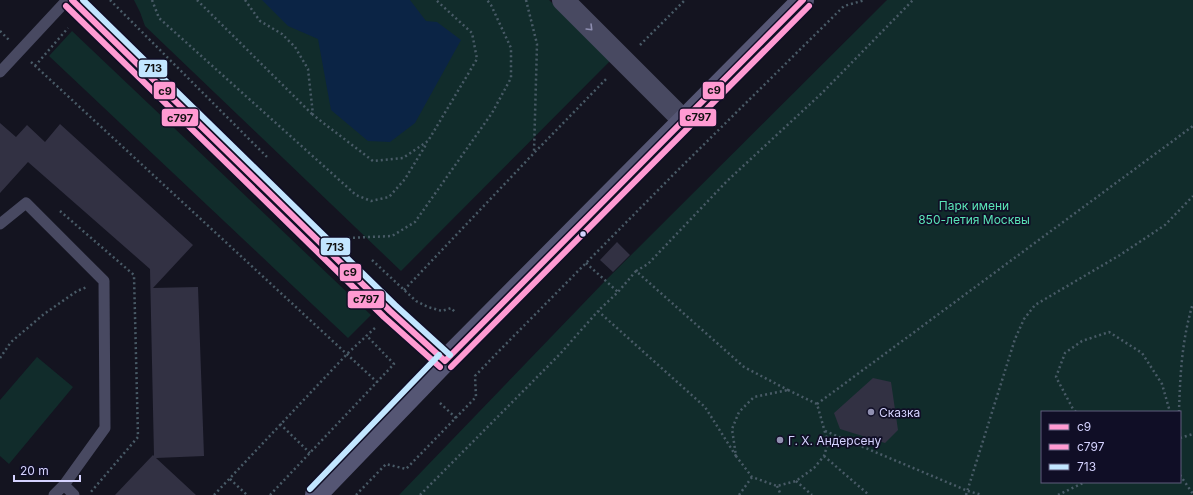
<svg xmlns="http://www.w3.org/2000/svg" width="1193" height="495" font-family="Inter,sans-serif">
	<rect width="100%" height="100%" fill="#141420"/>
	<!-- green -->
	<path fill="#112c2b" fill-rule="evenodd" d="M134,0h415l63,59 -211,212 -256,-245 -5,-14z
		M887,0h306v495h-794l206,-214zM1042,412h138v70h-138z
		M72,31l299,284 -23,23 -299,-282z
		M37,357l36,30 -64,77 -9,-8v-56z"/>
	<!-- water -->
	<path fill="#0b2445" d="M262,0h148l16,21 11,1 24,18 -46,83 -25,19 -22,-1 -37,-31 -13,-71 -30,-13z"/>
	<!-- building -->
	<path fill="#323143" d="M0,123l16,14 11,-12 18,17 15,-18 133,121 -40,43 45,-1 6,169 -48,2 40,37h-81l38,-40 1,1 -4,-187 -122,-107 -28,31z
		M617,242l13,13 -17,17 -13,-12z
		M873,378l18,4 7,48 -13,13 -45,-14 -6,-16z"/>
	<g fill="none" stroke-linecap="round" stroke-linejoin="round">
		<!-- path -->
		<path stroke="#495b67" stroke-width="2.5" stroke-dasharray="2 3" stroke-linecap="butt" d="M110,0l157,157
			M152,0l7,18 197,177 15,6 18,-4 16,-18 22,-36
			M197,0l116,115
			M245,0l15,21 22,13 13,13 13,22 5,46 60,46 30,-3 25,-17 49,-82 -5,-26 -36,-33
			M526,0l11,44 -3,108
			M0,31l9,9
			M640,45l45,-45
			M31,62l346,320
			M35,66l33,-38
			M60,211l74,64 4,162 -48,56
			M348,238l44,-2 23,-14 77,-109 19,-35v-30l-20,-43 -4,-5
			M372,260l44,41 12,6 14,4 9,-3 4,4
			M586,263l32,29
			M636,271l12,-7 79,-83 95,-88 91,-93
			M404,290l130,-137 74,-76
			M0,358l11,-16 33,-28 33,-23 10,-4
			M788,390l29,14 11,39 -4,13 -10,12 -18,13 -19,5 -25,-9 -16,-21 -4,-27 7,-17 15,-15z
			M440,403l16,15
			M817,404l376,-278
			M1076,412l-3,-3 -17,-32 9,-24 17,-12 27,-9 33,21 20,31 8,28
			M1179,412c1,-37 3,-73 14,-109
			M280,424l30,29
			M825,431l143,60 14,4
			M1180,438l13,-4
			M736,456l-31,-49 -107,-96 20,-19 18,-21 108,96 44,23
			M824,456l45,39
			M1180,475l13,19
			M230,479l17,16
			M796,481l16,14
			M777,486l4,9
			M214,495l134,-142 28,-26
			M270,495l124,-131 -28,-29
			M356,495l30,-31 20,5 70,-72 -1,-21 21,-22 177,-179 171,-169 21,-6
			M420,495l140,-141 38,-43
			M739,495l13,-18
			M966,495l49,-156 9,-20 11,-14 85,-50 45,-30 28,-29
			M1058,495l27,-13"/>
		<!-- service -->
		<path stroke="#484961" stroke-width="11" d="M0,72l67,-72
			M0,224l26,-21 78,78 1,147 -41,57 -10,10
			M64,485l10,10"/>
		<!-- minor -->
		<path stroke="#484961" stroke-width="22" d="M563,0l121,121"/>
		<!-- tertiary -->
		<path stroke="#484961" stroke-width="22" d="M72,0l318,311 55,50"/>
		<!-- secondary -->
		<path stroke="#555674" stroke-width="22" d="M316,495l129,-134 358,-361"/>
		<defs>
			<path id="bus-1" d="M72,0l318,311 55,50
				M445,361l358,-361"/>
			<path id="bus-2" d="M66,6l318,311 56,50
				M451,367l358,-361"/>
			<path id="bus-3" d="M83,0l312,305 55,50
				M310,489l129,-134"/>
		</defs>
		<!-- bus-1 casing -->
		<use href="#bus-1" stroke="#100e26" stroke-width="9"/>
		<!-- bus-2 casing -->
		<use href="#bus-2" stroke="#100e26" stroke-width="9"/>
		<!-- bus-3 casing -->
		<use href="#bus-3" stroke="#100e26" stroke-width="9"/>
		<!-- bus-1 -->
		<use href="#bus-1" stroke="#ff9ad2" stroke-width="6"/>
		<!-- bus-2 -->
		<use href="#bus-2" stroke="#ff9ad2" stroke-width="6"/>
		<!-- bus-3 -->
		<use href="#bus-3" stroke="#c2e6ff" stroke-width="6"/>
	</g>
	<!-- one-way arrows -->
	<defs><path id="oneway-chevron" d="M-2-3.5L2.5 0L-2 3.5" fill="none" stroke-width="1.6" stroke-linecap="round" stroke-linejoin="round"/></defs>
	<use stroke="#8e8eb0" href="#oneway-chevron" transform="translate(590 28) rotate(45)"/>
	<!-- markers -->
	<circle fill="#d5d3ff" stroke="#100e26" stroke-width="1.5" cx="583" cy="234" r="3.5"/>
	<g fill="#9190b1" stroke="#100e26" stroke-width="1.5">
		<circle cx="871" cy="412" r="4"/>
		<circle cx="780" cy="440" r="4"/>
	</g>
	<g text-anchor="middle" dominant-baseline="central" stroke-width="3.5" stroke-linejoin="round" paint-order="stroke">
		<!-- park labels -->
		<g font-size="12" fill="#5ae4b7" stroke="#100e26">
			<text x="974" y="205">Парк имени<tspan x="974" dy="14">850-летия Москвы</tspan></text>
		</g>
		<!-- poi labels -->
		<g font-size="12" fill="#d5d3ff" stroke="#100e26" text-anchor="start">
			<text x="879" y="412">Сказка</text>
			<text x="788" y="440">Г. Х. Андерсену</text>
		</g>
	</g>
	<g stroke="#100e26" stroke-width="1.5">
		<rect x="138" y="59" width="30" height="19" rx="4" fill="#c2e6ff"/>
		<rect x="702" y="81" width="23" height="19" rx="4" fill="#ff9ad2"/>
		<rect x="153" y="81" width="23" height="19" rx="4" fill="#ff9ad2"/>
		<rect x="679" y="108" width="38" height="19" rx="4" fill="#ff9ad2"/>
		<rect x="161" y="108" width="38" height="19" rx="4" fill="#ff9ad2"/>
		<rect x="320" y="237" width="31" height="19" rx="4" fill="#c2e6ff"/>
		<rect x="339" y="263" width="23" height="19" rx="4" fill="#ff9ad2"/>
		<rect x="347" y="290" width="38" height="19" rx="4" fill="#ff9ad2"/>
	</g>
	<g font-size="11" text-anchor="middle" font-weight="bold" fill="#111">
		<text x="153" y="72">713</text>
		<text x="714" y="94">с9</text>
		<text x="165" y="95">с9</text>
		<text x="698" y="121">с797</text>
		<text x="180" y="122">с797</text>
		<text x="335" y="251">713</text>
		<text x="350" y="276">с9</text>
		<text x="366" y="303">с797</text>
	</g>
	<!-- legend -->
	<rect x="1041" y="411" width="140" height="72" fill="#100e26" stroke="#5f5d7d"/>
	<rect x="1049" y="424" width="20" height="6" fill="#ff9ad2" stroke="#5f5d7d"/>
	<text x="1077" y="431" font-size="12" fill="#d5d3ff">с9</text>
	<rect x="1049" y="444" width="20" height="6" fill="#ff9ad2" stroke="#5f5d7d"/>
	<text x="1077" y="451" font-size="12" fill="#d5d3ff">с797</text>
	<rect x="1049" y="464" width="20" height="6" fill="#c2e6ff" stroke="#5f5d7d"/>
	<text x="1077" y="471" font-size="12" fill="#d5d3ff">713</text>
	<!-- scale -->
	<path d="M14 475v6h66v-6" fill="none" stroke="#d5d3ff" stroke-width="2"/>
	<text x="20" y="475" font-size="12" fill="#d5d3ff" stroke="#100e26" stroke-width="3" paint-order="stroke">20 m</text>
</svg>
